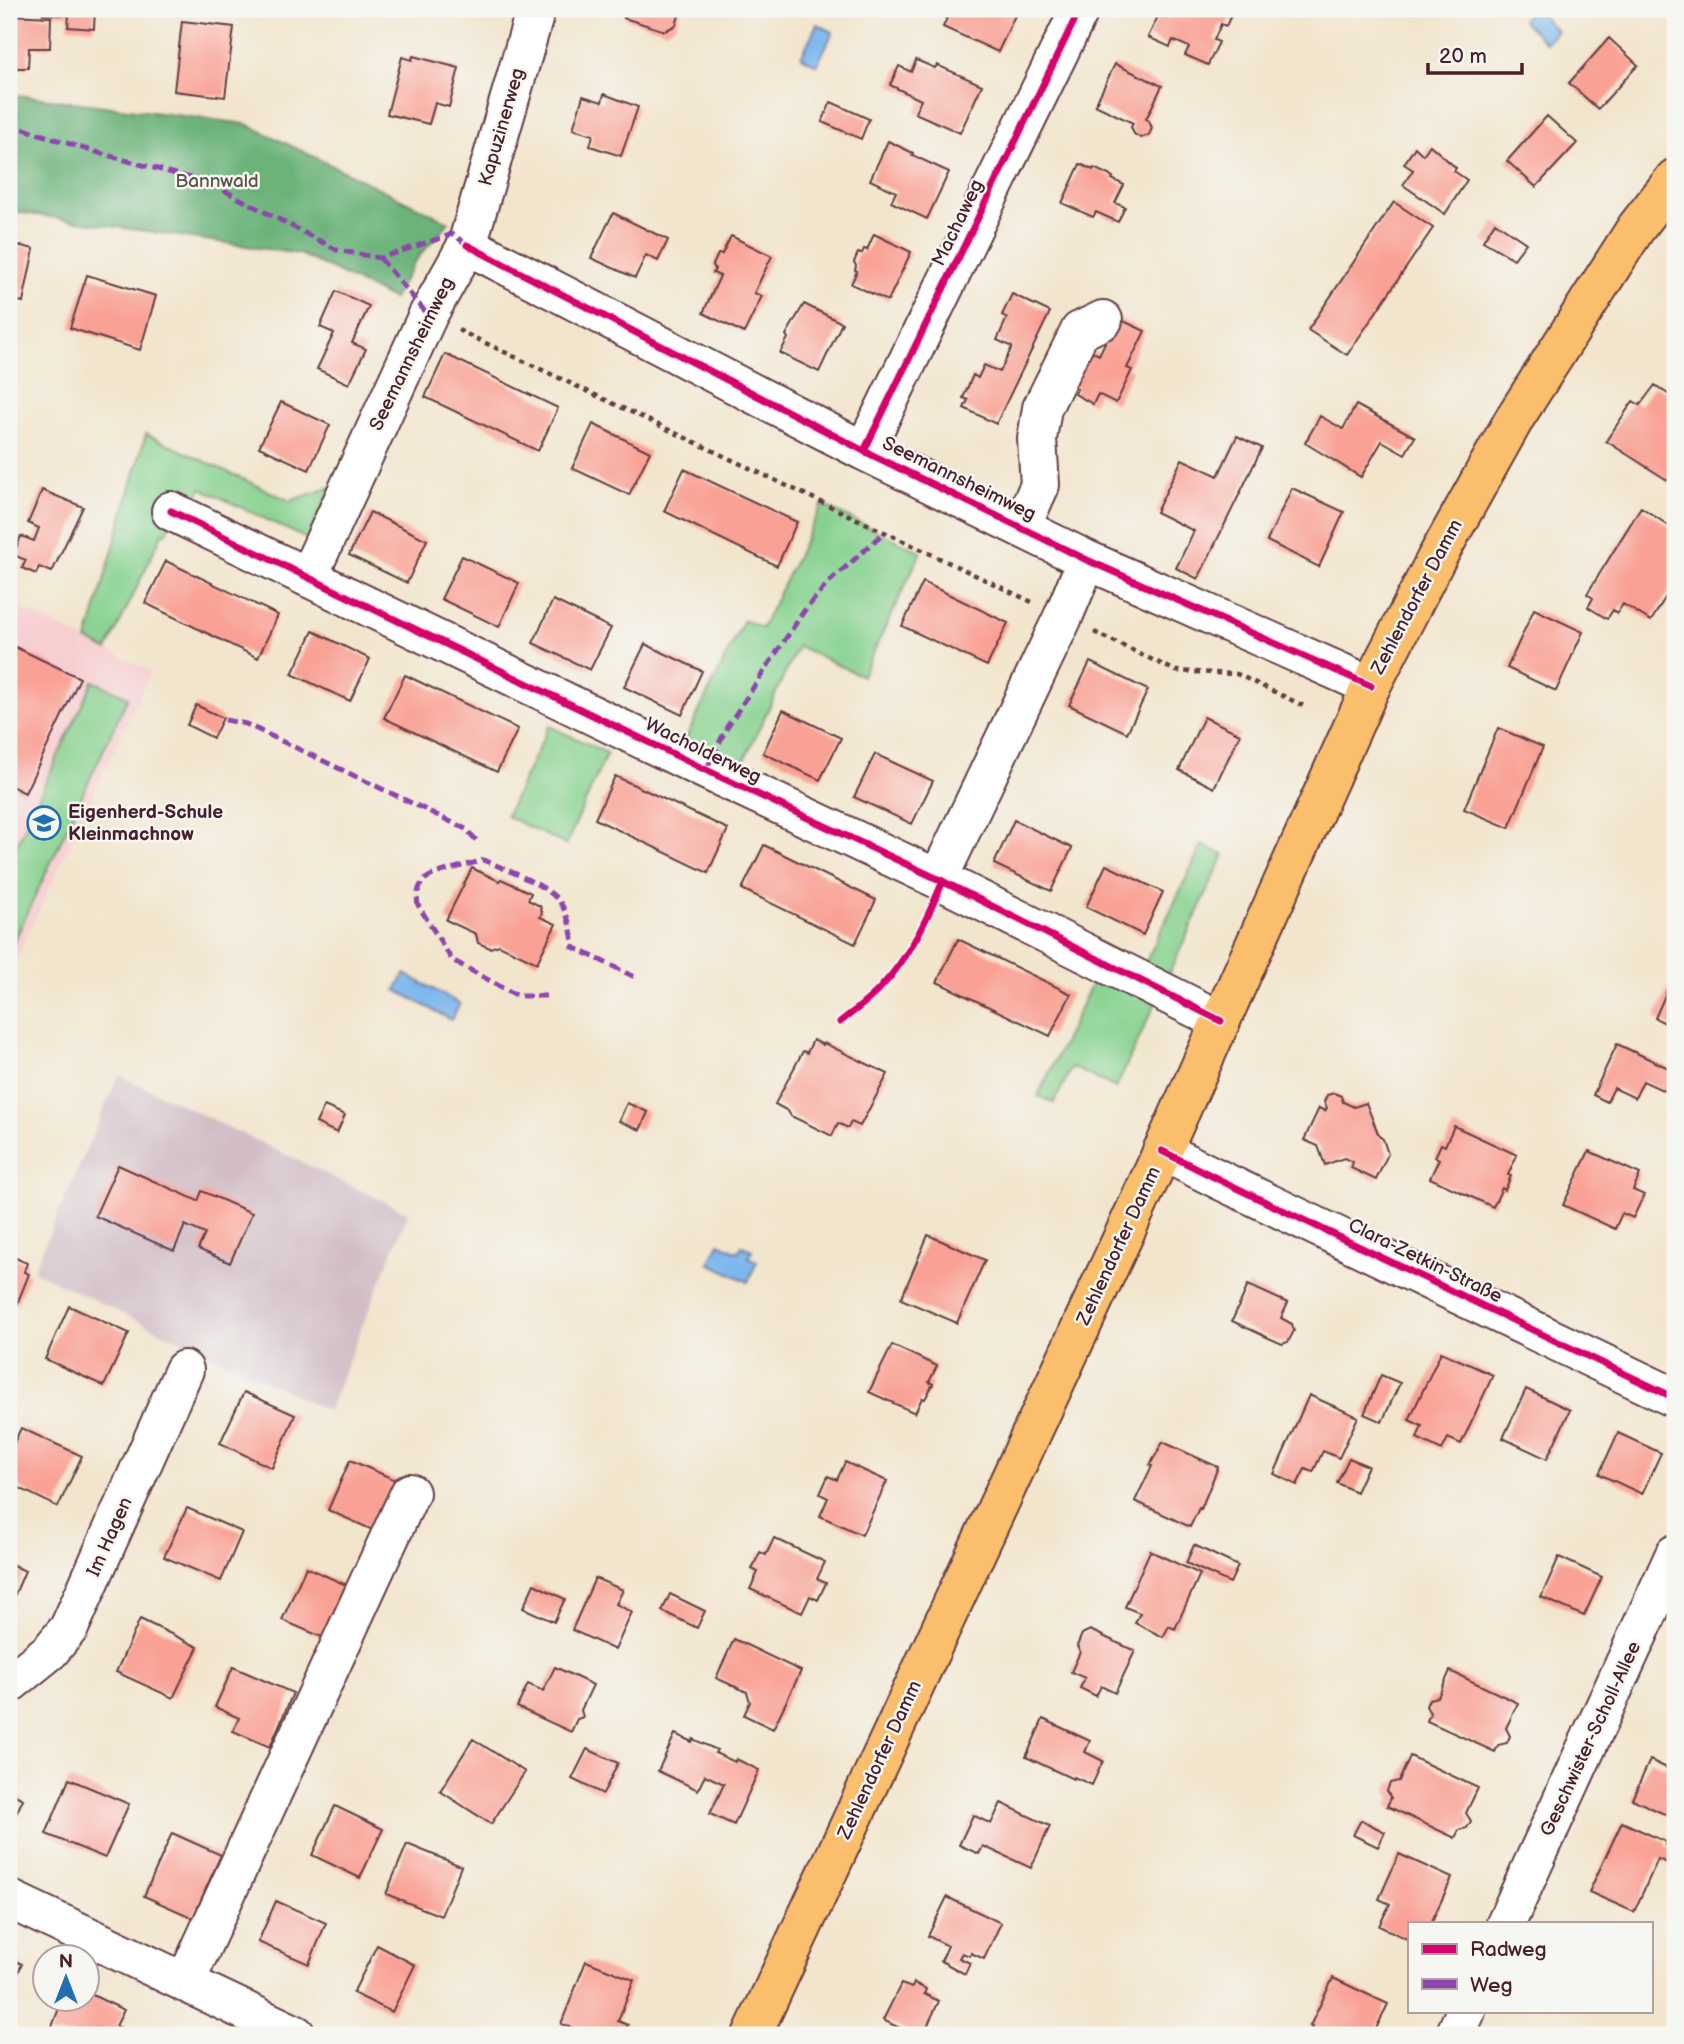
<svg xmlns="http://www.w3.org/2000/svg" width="1684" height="2044" font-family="'Balsamiq Sans',sans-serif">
	<rect width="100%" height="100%" fill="#f6f6f2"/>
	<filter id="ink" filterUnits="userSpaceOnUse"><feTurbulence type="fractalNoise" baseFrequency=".0143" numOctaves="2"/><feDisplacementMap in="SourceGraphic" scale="14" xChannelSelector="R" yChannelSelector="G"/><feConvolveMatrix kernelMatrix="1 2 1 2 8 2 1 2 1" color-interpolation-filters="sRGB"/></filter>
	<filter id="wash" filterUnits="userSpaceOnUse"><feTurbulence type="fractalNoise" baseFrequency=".00686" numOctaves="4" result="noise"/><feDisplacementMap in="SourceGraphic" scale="28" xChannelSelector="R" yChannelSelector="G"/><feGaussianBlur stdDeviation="1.57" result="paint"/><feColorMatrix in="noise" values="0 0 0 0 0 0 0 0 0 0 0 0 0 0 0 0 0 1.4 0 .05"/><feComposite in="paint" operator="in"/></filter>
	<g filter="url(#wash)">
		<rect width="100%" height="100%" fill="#f2e5cd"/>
		<!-- built -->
		<path fill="#f7cfd1" d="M9,603l142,68 -142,304z"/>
		<!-- industrial -->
		<path fill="#d2bdc6" d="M119,1075l289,138 -80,198 -295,-140z"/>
		<!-- green -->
		<path fill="#86d18f" stroke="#68785d" stroke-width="2" d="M146,434l144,67 41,-14 -24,52 -106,-51 -10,21 -11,-6 -14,30 -3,-1 -56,118 -20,-10z
			M822,505l99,47 -59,124 -64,-30 -59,125 -56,-27 61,-124 18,8z
			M93,681l35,16 -119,255v-106l6,2z
			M549,726l58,27 -41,92 -60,-29z
			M1202,845l22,10 -108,233 -44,-21 -18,36 -16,-7 57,-119 36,16z"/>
		<!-- forest -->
		<path fill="#6cb37a" stroke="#5b6952" stroke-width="2" d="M9,94l237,30 203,98 -34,39 -22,38 -93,-45 -291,-43z"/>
		<!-- water -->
		<path fill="#7cb7ee" stroke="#636b8c" stroke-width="2" d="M1532,9h3l22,22 -11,12 -24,-23z
			M817,24l16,8 -16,33 -16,-8z
			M405,974l55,30 -9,16 -55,-30z
			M719,1243l19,9 4,-6 10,4 -3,7 8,4 -9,21 -39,-19z"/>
		<g id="blocks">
			<!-- building -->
			<path fill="#f9a194" d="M43,9h52l-1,20 -26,-2 1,-12 -26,-1z
				M623,9h55l2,3 -4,13 -11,6 -41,-13 2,-7z
				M951,9h67l-20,43 -55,-25z
				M1172,9h62l-8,17 -5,-2 -7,16 5,2 -11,23 -23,-10 4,-8 -16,-7 -3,7 -22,-10 11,-23 8,4z
				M9,15l42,2 -1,31h-21l-1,20h-19z
				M182,21l52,6 -9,70 -51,-6z
				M1609,38l29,27 -40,44 -29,-26z
				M413,56l46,12 -10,39 -14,-4 -6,21 -42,-10 15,-57 10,3z
				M916,60l19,8 2,-3 45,20 -22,48 -45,-20 6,-13 -31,-15 9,-19 12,6z
				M1115,64l47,22 -16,33 3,2 3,7 -3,7 -8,3 -7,-4 -3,-7 2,-4 -38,-18z
				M604,94l34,13 -17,49 -31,-10 3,-11 -20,-6 10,-33 19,6z
				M831,102l38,17 -8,20 -39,-17z
				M1547,116l30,27 -41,44 -29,-26z
				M888,141l25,12 -1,2 37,17 -22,47 -36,-17 5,-10 -26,-12z
				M1430,145l26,23 -2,3 13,9 -22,34 -42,-29 10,-15 -9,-6 11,-17 8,8z
				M1080,164l13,6 1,-2 19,9 -1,2 12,6 -9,18 10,4 -7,15 -22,-10 -3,5 -31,-14z
				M1394,202l39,26 -86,127 -39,-25z
				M613,213l55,27 -10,21 -12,-6 -11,23 -44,-20z
				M1495,222l31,21 -12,16 -31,-18z
				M874,234l37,18 -23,49 -37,-17 6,-13 -2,-1 1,-4 -2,-4 4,-9h4l2,-4 3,1z
				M731,236l41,20 -18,37 8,3 -18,37 -41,-20 17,-37 -7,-3 2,-4 -2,-4 5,-11h4z
				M9,243l25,6 -11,53 -14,-3z
				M87,275l69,21 -16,54 -70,-22z
				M336,291l33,15 -17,37 14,6 -17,35 -32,-15 17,-36 -14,-6z
				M1012,294l38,18 -54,112 -32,-16 4,-8 -5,-2 10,-23 5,3 6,-13 16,7 12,-25 -15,-7 10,-22 -5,-3z
				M804,304l38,19 -23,49 -39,-19 8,-15 -2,-3z
				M1117,318l28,13 -18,37 5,2 -16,33 -18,-9 -5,10 -18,-10 2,-5 -13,-6 17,-37 18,9z
				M445,354l113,54 -20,43 -113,-54z
				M1655,385l20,14v86l-69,-44 27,-40 7,4z
				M281,402l49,23 -21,45 -50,-23z
				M1356,405l59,32 -10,17 -23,-13 -21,36 -56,-34 15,-27 23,13z
				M593,424l57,28 -21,43 -57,-27z
				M1237,436l25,12 -64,131 -22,-11 18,-37 -38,-19 26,-53 36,17z
				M684,469l113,53 -20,44 -113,-55z
				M1292,488l52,24 -25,55 -52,-26z
				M42,490l41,17 -31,65 -13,-5 -3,7 -14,-6 4,-8 -13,-5 8,-19 13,5 5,-13 -11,-5z
				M1641,507l34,23v52l-24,39 -28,-17 -6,9 -4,-3 -6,9 -19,-12 5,-9 -6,-4z
				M370,512l57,28 -20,43 -58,-28z
				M462,556l57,27 -20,44 -58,-28z
				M166,561l112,54 -20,43 -113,-55z
				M923,582l85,41 -21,43 -85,-40z
				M553,600l58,28 -21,42 -57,-27z
				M1534,609l49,23 -27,59 -49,-23z
				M313,631l57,28 -20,42 -58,-27z
				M9,644l71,34 -55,115 -16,-8z
				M645,644l57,27 -20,44 -58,-28z
				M1090,662l58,28 -21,43 -58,-28z
				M405,675l113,54 -21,43 -113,-54z
				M196,705l27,13 -10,20 -26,-13z
				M783,710l58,28 -21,42 -57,-27z
				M1204,717l36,17 -26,54 -35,-18z
				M1498,728l45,19 -34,81 -45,-19z
				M875,754l58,27 -21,43 -58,-27z
				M615,776l113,53 -20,44 -113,-54z
				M1014,820l58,28 -21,43 -57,-27z
				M764,845l112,55 -21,44 -113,-55z
				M1106,865l57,27 -20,43 -57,-28z
				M472,868l27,13 2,-2 30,14 -3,7 12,6 2,6 -2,5 16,7 -19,39 -38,-18 -9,3 -12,-5 -2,-9 -30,-14z
				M958,939l113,55 -21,42 -113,-54z
				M1673,977l2,1v50l-20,-10z
				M813,1040l10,5 1,-2 64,31 -28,52 -9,-4 -3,6 -10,-5 -6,13 -41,-20 -3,-5 -13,-7 28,-53 4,2z
				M1617,1044l58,27v13l-4,10 -28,-13 -8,17 -21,-10 -7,14 -14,-7z
				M1334,1093l7,3 2,6 11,5 12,-4 13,33 4,3 5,15 -12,26 -25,-12 2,-6 -9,-4 -19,7 -7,-19 -14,-6 15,-32 6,3 2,-3 -3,-6 3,-7z
				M627,1103l21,9 -8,18 -21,-9z
				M324,1106l21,9 -8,18 -21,-10z
				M1454,1126l63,29 -9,20 3,1 -6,14 -3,-2 -9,19 -63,-29 9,-19 -4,-2 6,-13 4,2z
				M1589,1151l51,23 -7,16 11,5 -11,23 -11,-5 -7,16 -52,-24z
				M118,1165l80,36 4,-10 50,22 -22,50 -32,-14 7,-15 -20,-9 -11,26 -79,-35z
				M928,1235l57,25 -28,63 -56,-24z
				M9,1255l18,8 -3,9 5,2 -12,30 -8,-4z
				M1248,1285l40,18 -7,15 11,6 2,7 -6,11 -6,2 -50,-23z
				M69,1306l60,27 -25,53 -59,-27z
				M892,1345l45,21 -8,16 4,2 -8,15 -3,-1 -7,15 -46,-21z
				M1441,1352l52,23 -32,69 -13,-6 -6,12 -25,-12 5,-12 -13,-6z
				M1381,1375l19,8 -18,39 -18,-8z
				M1526,1389l44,21 -23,49 -44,-21z
				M244,1392l51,23 -23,53 -52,-25z
				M1309,1395l49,22 -19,41 -16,-7 -10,21 -8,-3 -8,16 -23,-11z
				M21,1428l61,28 -24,51 -49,-24v-30z
				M1618,1433l43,20 -19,41 -43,-20z
				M1163,1442l55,25 -17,42 -2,-1 -9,19 -55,-26 17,-35 -2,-1z
				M1349,1458l19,8 -12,26 -19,-9z
				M350,1460l50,22 -23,50 -49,-22z
				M845,1462l42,19 -25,54 -42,-19 8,-18 -8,-4 8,-18 9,4z
				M187,1508l55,24 -21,49 -57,-24z
				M774,1538l51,24 -8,17 9,4 -8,17 -8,-4 -8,17 -52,-24 8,-17 -6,-3 8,-17 6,3z
				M1194,1545l44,21 -8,17 -44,-20z
				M1150,1551l50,23 -25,55 -6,-3 -6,11 -28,-14 5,-10 -15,-6z
				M1559,1557l43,20 -18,39 -43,-19z
				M9,1563l16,8 -16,37z
				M306,1567l49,22 -24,52 -49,-21z
				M595,1578l28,12 -7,14 16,8 -17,38 -43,-20z
				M534,1584l31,15 -11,23 -31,-14z
				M670,1594l35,17 -8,17 -35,-17z
				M140,1619l58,28 -25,51 -57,-26z
				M1090,1630l45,21 -20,42 -14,-7 -5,10 -16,-8 5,-10 -14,-6 9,-20 -3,-6 5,-12z
				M734,1639l67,32 -28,58 -29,-14 6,-13 -3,-10 -31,-14z
				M233,1667l60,26 -23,54 -37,-16 6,-13 -24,-11z
				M555,1667l38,18 -12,25 2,7 -6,2 -6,13 -54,-25 11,-23 15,7z
				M1450,1671l68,32 -12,25 4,8 -3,7 -9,2 -3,7 -68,-31 3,-8 -4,-7 3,-7 9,-2z
				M1043,1719l47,22 -5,11 18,9 -11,24 -18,-8 -1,2 -47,-22z
				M675,1734l17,8 1,-3 24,11 -2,3 20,9 1,-3 23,11 -25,55 -24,-11 14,-30 -19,-9 -7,15 -40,-19z
				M473,1739l52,33 -34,52 -51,-33z
				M587,1749l31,14 -15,31 -31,-15z
				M1410,1756l68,32 -12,25 5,8 -4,7 -8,2 -4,8 -68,-32 4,-8 -4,-7 3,-8 9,-2z
				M1650,1760l25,12v47l-43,-20z
				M69,1779l60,25 -24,54 -59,-24z
				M9,1792l14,7 -14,30z
				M1001,1803l49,23 -19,42 -48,-22 -4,8 -20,-9 14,-30 18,9z
				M335,1806l48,23 -23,49 -48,-23z
				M1361,1820l24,12 -7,15 -25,-12z
				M1622,1822l44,20 -1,3 10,4v17l-17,-7 -24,53 -45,-20z
				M172,1833l49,22 -28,63 -49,-22z
				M407,1844l54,22 -20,50 -55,-22z
				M1399,1854l53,24 -21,45h-22v17l-30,-14 11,-22 -11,-5z
				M947,1897l54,26 -17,36 -13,-6 -1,3 -8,-3 -3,5 11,5 -5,11 -24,-13 7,-15 -20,-10z
				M276,1901l50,22 -17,41 -51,-22z
				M377,1945l38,20 -23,47 -39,-19z
				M9,1958l13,6 -13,29z
				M586,1961l48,19 -16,41 10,4 -5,10h-33l-29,-11z
				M1333,1978l55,26 -15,31h-64l3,-8 -2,-1z
				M914,1983l12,6 -2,5 15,7 -16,34h-9l-31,-15 18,-36 11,4z
				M88,1993l36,17 -8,16 14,6 -2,3h-79l12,-32 14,5 4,-10h9z"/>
		</g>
	</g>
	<g filter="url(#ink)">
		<use href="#blocks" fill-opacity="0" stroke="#633d43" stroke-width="2"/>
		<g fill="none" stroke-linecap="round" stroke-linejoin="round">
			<defs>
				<path id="minor" d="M467,245l397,206 223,109 284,126
					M864,451l216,-442
					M171,511l535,259 232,109 283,142
					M1021,527l19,-42 -3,-46 5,-31 38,-77 23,-11
					M308,577l120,-262 39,-70 69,-236
					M938,879l125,-262 24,-57
					M1162,1151l60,30 453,217
					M9,1684l41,-33 19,-23 115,-258
					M9,1899l287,136
					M1506,1923l169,-369
					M185,1983l225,-490
					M1455,2035l11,-24"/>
				<path id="major" d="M752,2035l402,-865 217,-484 64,-125 81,-145 120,-188 39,-50"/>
			</defs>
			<!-- minor casing -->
			<use href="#minor" stroke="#633d43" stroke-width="42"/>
			<!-- major casing -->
			<use href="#major" stroke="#633d43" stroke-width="42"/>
			<!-- path -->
			<path stroke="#633d43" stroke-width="4.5" stroke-dasharray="5 5" stroke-linecap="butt" d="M458,330l574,272
				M1094,632l82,39 61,3 67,32"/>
			<!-- minor -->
			<use href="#minor" stroke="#fff" stroke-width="38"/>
			<!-- major -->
			<use href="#major" stroke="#fabe6d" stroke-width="38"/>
			<!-- quiet -->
			<path stroke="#8e44ad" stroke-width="5" stroke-dasharray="10 5" stroke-linecap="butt" d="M9,124l76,25 127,35 125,66 43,8 73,-24 14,11
				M380,258l48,57
				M225,720l21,4 220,105 11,12
				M706,770l21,-43 77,-116 25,-29 56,-50
				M571,946l64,31
				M546,996h-28l-66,-36 -34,-55c-2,-10 0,-20 9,-27 9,-6 44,-14 57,-18 20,9 61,24 74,40 9,10 13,28 15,42"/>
			<defs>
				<path id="cycleway" d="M467,245l397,206 223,109 284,126
					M864,451l216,-442
					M171,511l535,259 232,109 283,142
					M840,1022c14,-11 30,-22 42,-36 28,-30 45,-67 61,-105
					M1162,1151l60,30 453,217"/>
			</defs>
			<!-- cycleway casing -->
			<use href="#cycleway" stroke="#f6f6f2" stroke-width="11"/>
			<!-- cycleway -->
			<use href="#cycleway" stroke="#d6006c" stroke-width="7"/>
		</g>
	</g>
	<!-- icons -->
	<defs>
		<symbol id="school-ring" viewBox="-11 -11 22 22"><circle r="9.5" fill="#f6f6f2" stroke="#1f6fb2" stroke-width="1.5"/><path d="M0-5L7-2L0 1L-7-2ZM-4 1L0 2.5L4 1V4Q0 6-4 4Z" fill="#1f6fb2"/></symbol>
	</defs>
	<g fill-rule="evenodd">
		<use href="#school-ring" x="25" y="804" width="38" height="38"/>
	</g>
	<g text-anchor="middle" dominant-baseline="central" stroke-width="5" stroke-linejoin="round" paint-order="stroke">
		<!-- street labels -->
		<g font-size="19" fill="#4a1f2b" stroke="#f6f6f2">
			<text transform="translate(502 127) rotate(-74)">Kapuzinerweg</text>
			<text transform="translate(958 223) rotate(-64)">Machaweg</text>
			<text transform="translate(412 354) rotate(-64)">Seemannsheimweg</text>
			<text transform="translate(959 479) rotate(26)">Seemannsheimweg</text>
			<text transform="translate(1417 597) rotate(-62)">Zehlendorfer Damm</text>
			<text transform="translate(703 751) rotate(26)">Wacholderweg</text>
			<text transform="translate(1119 1246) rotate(-65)">Zehlendorfer Damm</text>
			<text transform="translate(1425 1261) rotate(26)">Clara-Zetkin-Straße</text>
			<text transform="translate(110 1537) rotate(-66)">Im Hagen</text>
			<text transform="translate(1591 1739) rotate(-65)">Geschwister-Scholl-Allee</text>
			<text transform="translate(880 1760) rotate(-65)">Zehlendorfer Damm</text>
		</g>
		<!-- park labels -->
		<g font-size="19" fill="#5c5449" stroke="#f6f6f2">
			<text x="217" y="181">Bannwald</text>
		</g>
		<!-- poi labels -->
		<g font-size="19" font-weight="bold" fill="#4a1f2b" stroke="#f6f6f2" text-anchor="start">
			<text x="68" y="812">Eigenherd-Schule<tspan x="68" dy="22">Kleinmachnow</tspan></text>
		</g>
	</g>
	<!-- margin -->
	<rect width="1684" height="2044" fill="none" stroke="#f6f6f2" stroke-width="35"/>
	<!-- legend -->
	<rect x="1408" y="1922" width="245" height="91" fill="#f6f6f2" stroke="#b1a0a2" stroke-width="2"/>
	<rect x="1422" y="1944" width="35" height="10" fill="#d6006c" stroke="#b1a0a2" stroke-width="2"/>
	<text x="1470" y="1956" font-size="21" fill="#4a1f2b">Radweg</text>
	<rect x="1422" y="1979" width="35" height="10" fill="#8e44ad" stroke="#b1a0a2" stroke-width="2"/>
	<text x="1470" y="1992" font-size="21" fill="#4a1f2b">Weg</text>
	<!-- north arrow -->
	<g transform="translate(66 1978)"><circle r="33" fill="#f6f6f2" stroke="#b1a0a2" stroke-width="2"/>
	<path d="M0-5L12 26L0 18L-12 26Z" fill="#1f6fb2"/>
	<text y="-10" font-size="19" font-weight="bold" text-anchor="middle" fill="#4a1f2b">N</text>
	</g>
	<!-- scale -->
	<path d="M1428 63v10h94v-10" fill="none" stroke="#4a1f2b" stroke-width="3.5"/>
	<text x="1439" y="63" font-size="21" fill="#4a1f2b" stroke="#f6f6f2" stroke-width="5" paint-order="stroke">20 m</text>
</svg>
